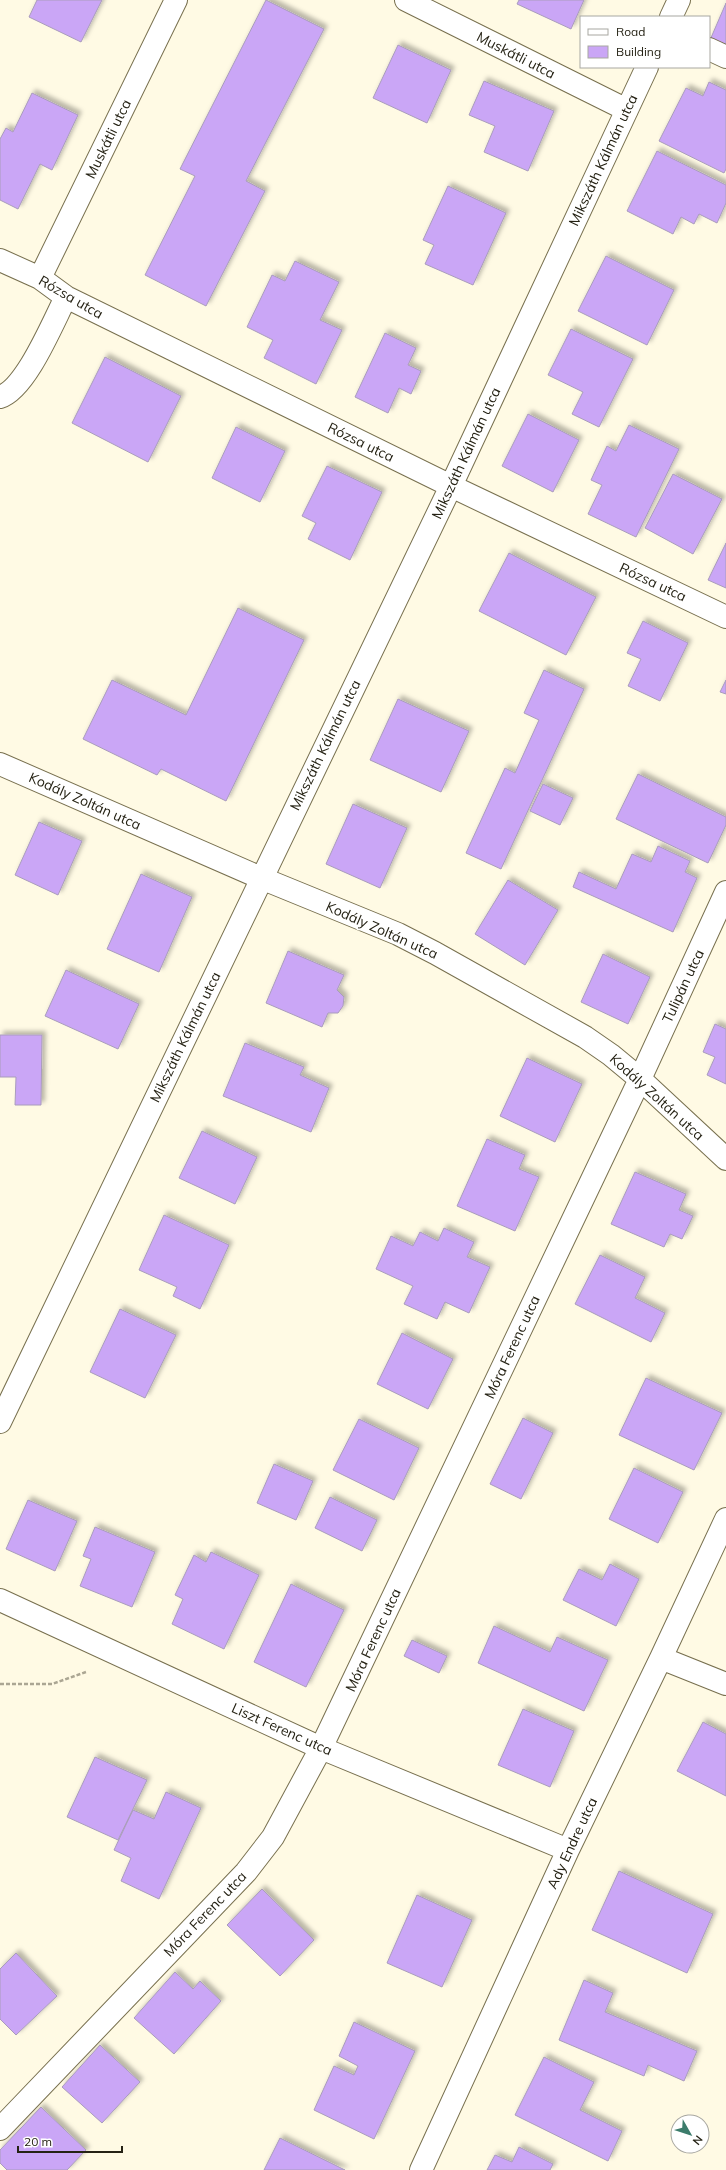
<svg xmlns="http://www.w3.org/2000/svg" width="726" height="2170" font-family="Mulish,sans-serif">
	<defs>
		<filter id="shadow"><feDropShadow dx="3.5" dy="-3.5" stdDeviation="2" flood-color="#0004"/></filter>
	</defs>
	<rect width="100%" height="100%" fill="#fffae4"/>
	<!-- building -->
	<path fill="#caa6f6" stroke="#a99cbc" filter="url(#shadow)" d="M37,0h65l-21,42 -52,-25z
		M266,0l58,29 -78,152 19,10 -59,115 -61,-31 50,-99 -15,-7z
		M519,0h65l-13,29 -54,-25z
		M726,3v44l-16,-7z
		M398,45l53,25 -24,53 -54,-25z
		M484,81l70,30 -26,60 -44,-19 11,-26 -26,-11z
		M709,82l17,8v79l-2,4 -65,-32 27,-53 17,8z
		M32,93l46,22 -26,55 -12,-6 -22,45 -18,-9v-61l6,-11 7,4z
		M657,151l69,34v18l-9,20 -18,-9 -5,10 -13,-7 -8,17 -46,-23z
		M448,186l58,27 -33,72 -48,-21 9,-19 -11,-5z
		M606,256l68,34 -27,55 -69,-34z
		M295,261l44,21 -19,38 22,10 -26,54 -52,-26 9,-18 -26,-13 25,-52 13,6z
		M571,329l62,30 -34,68 -27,-13 11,-22 -35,-17z
		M385,333l31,15 -8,17 13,6 -10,23 -12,-6 -11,25 -33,-16z
		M105,357l76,39 -33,66 -76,-39z
		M528,414l51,26 -26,52 -51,-26z
		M629,425l50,24 -43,88 -48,-23 14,-29 -11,-5 16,-34 9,5z
		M236,427l49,24 -25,51 -48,-24z
		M327,466l55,26 -32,68 -42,-21 8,-16 -14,-7z
		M673,474l49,25 -29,55 -48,-26z
		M726,543v45l-18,-8z
		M509,553l87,44 -30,58 -87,-44z
		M238,608l66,32 -78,161 -65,-32 -4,6 -74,-36 29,-59 74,35z
		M643,621l45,22 -28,58 -32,-15 13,-27 -14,-6z
		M544,670l40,19 -83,180 -35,-16 39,-85 10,5 24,-53 -15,-7z
		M726,680v14l-6,-2z
		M398,699l71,32 -28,61 -71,-32z
		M638,774l88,43v8l-18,38 -92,-44z
		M543,784l30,14 -13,27 -30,-14z
		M353,804l54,24 -27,60 -54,-24z
		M39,822l43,19 -24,54 -43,-20z
		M658,846l32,15 -5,11 12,6 -24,54 -100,-45 6,-15 37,17 16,-35 19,8z
		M141,874l51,23 -33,75 -52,-23z
		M508,880l50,30 -33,55 -50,-31z
		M288,951l56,24 -7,15 7,7 -1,9 -5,7h-10l-6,14 -56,-24z
		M603,954l47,23 -22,47 -47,-22z
		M66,970l73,34 -21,45 -73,-33z
		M715,1024l11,5v55l-19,-9 8,-18 -12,-5z
		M0,1035h42l-1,70h-26l1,-28h-16z
		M245,1043l59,24 -4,8 29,13 -18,44 -88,-36z
		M527,1058l55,26 -27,58 -55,-26z
		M202,1131l55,26 -22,47 -56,-26z
		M487,1139l38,16 -6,14 20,8 -24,54 -58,-25z
		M635,1172l51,22 -7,16 14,6 -11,23 -12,-5 -6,13 -53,-23z
		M164,1215l65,30 -29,64 -27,-13 4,-9 -38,-17z
		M444,1228l30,14 -7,15 23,10 -21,46 -24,-11 -8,17 -33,-15 9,-18 -37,-17 15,-33 22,10 7,-14 18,9z
		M600,1255l45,22 -10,21 30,15 -14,29 -76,-38z
		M120,1309l56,26 -31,63 -55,-26z
		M402,1333l51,26 -25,50 -51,-25z
		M646,1378l76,35 -28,57 -75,-35z
		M523,1418l30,15 -32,66 -31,-15z
		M359,1419l60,29 -25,52 -61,-30z
		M274,1464l39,17 -17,39 -39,-17z
		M634,1468l49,24 -25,51 -49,-24z
		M330,1497l47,23 -15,31 -47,-23z
		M28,1500l49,21 -22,50 -49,-22z
		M95,1527l60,25 -23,55 -52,-21 11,-27 -8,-3z
		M211,1552l48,23 -35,74 -52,-25 11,-25 -8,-4 19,-40 12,7z
		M610,1564l29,15 -23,47 -53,-26 16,-31 23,11z
		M291,1584l53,26 -38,77 -52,-25z
		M494,1626l56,26 7,-15 51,23 -24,51 -106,-48z
		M412,1640l35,16 -8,17 -35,-17z
		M523,1709l51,22 -24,56 -52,-22z
		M703,1722l23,12v62l-49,-25z
		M95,1757l52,23 -29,60 -51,-23z
		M166,1792l35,16 -42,91 -38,-18 10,-23 -17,-8 19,-40 21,9z
		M619,1871l94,43 -26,59 -95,-43z
		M262,1889l52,51 -34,36 -53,-51z
		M417,1895l55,25 -30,67 -55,-24z
		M16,1953l41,43 -41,39 -16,-16v-50z
		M175,1972l18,17 7,-8 21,20 -47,53 -40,-36z
		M584,1980l29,13 -8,19 92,39 -13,30 -36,-16 -4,11 -85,-36z
		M354,2022l61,29 -41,88 -60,-29 20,-44 20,9 4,-9 -19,-10z
		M100,2045l40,37 -38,41 -40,-36z
		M544,2057l50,25 -14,28 42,21 -14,30 -93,-46z
		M41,2107l45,43 -19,20h-60l-7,-7v-13z
		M280,2138l65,32h-81z
		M519,2147l34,17 -3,6h-63l8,-15 17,7z"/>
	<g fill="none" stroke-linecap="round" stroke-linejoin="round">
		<defs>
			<path id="minor" d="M406,0l221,110
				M671,17l8,-17
				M709,49l17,8
				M0,260l40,18 26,19 385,189 275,131
				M40,278l136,-278
				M0,397c26,-8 53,-75 66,-100
				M0,764l261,114 137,56 37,19 150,84 26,18 29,24 86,80
				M0,1422l451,-936 196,-419
				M0,1600l321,148 247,102
				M661,1658l65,26
				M0,2129l246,-257 27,-35 48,-89 319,-669 86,-187
				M421,2170l147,-320 93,-192 65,-139"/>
		</defs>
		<!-- minor casing -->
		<use href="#minor" stroke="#78704f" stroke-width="24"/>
		<!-- path -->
		<path stroke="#aba693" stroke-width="2.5" stroke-dasharray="4 2" stroke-linecap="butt" d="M0,1684h52l34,-12"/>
		<!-- minor -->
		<use href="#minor" stroke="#fff" stroke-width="22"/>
	</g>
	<g text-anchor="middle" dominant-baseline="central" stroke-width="3.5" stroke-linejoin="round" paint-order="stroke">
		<!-- street labels -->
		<g font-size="14" fill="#252214" stroke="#fff">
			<text transform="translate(516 55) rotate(27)">Muskátli utca</text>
			<text transform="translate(108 139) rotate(-64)">Muskátli utca</text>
			<text transform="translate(603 160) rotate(-65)">Mikszáth Kálmán utca</text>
			<text transform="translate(71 297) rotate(30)">Rózsa utca</text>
			<text transform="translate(361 442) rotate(26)">Rózsa utca</text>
			<text transform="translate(466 453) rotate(-65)">Mikszáth Kálmán utca</text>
			<text transform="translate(653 582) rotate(25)">Rózsa utca</text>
			<text transform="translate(325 745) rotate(-64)">Mikszáth Kálmán utca</text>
			<text transform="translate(85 801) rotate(24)">Kodály Zoltán utca</text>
			<text transform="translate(382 930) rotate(24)">Kodály Zoltán utca</text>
			<text transform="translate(683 986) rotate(-65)">Tulipán utca</text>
			<text transform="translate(185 1037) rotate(-64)">Mikszáth Kálmán utca</text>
			<text transform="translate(657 1097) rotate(42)">Kodály Zoltán utca</text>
			<text transform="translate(512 1347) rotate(-65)">Móra Ferenc utca</text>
			<text transform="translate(373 1640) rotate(-65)">Móra Ferenc utca</text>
			<text transform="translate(282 1729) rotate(24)">Liszt Ferenc utca</text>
			<text transform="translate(572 1843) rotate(-65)">Ady Endre utca</text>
			<text transform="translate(205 1914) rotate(-46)">Móra Ferenc utca</text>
		</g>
	</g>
	<!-- legend -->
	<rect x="580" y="16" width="130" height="52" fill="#ffffff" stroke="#a8a7a1"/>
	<rect x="588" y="29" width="20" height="6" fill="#ffffff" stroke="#a8a7a1"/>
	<text x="616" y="36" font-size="12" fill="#252214">Road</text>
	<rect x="588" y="46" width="20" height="12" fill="#caa6f6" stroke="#a8a7a1"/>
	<text x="616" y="56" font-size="12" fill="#252214">Building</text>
	<!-- north arrow -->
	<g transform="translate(690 2134) rotate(129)"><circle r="19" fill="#ffffff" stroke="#a8a7a1"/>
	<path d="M0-3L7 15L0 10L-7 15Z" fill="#3c7c6b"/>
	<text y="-6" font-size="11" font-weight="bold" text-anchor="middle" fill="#252214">N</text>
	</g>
	<!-- scale -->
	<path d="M18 2146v6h104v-6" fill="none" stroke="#252214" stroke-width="2"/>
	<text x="24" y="2146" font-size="12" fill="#252214" stroke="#ffffff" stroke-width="3" paint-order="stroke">20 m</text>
</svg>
